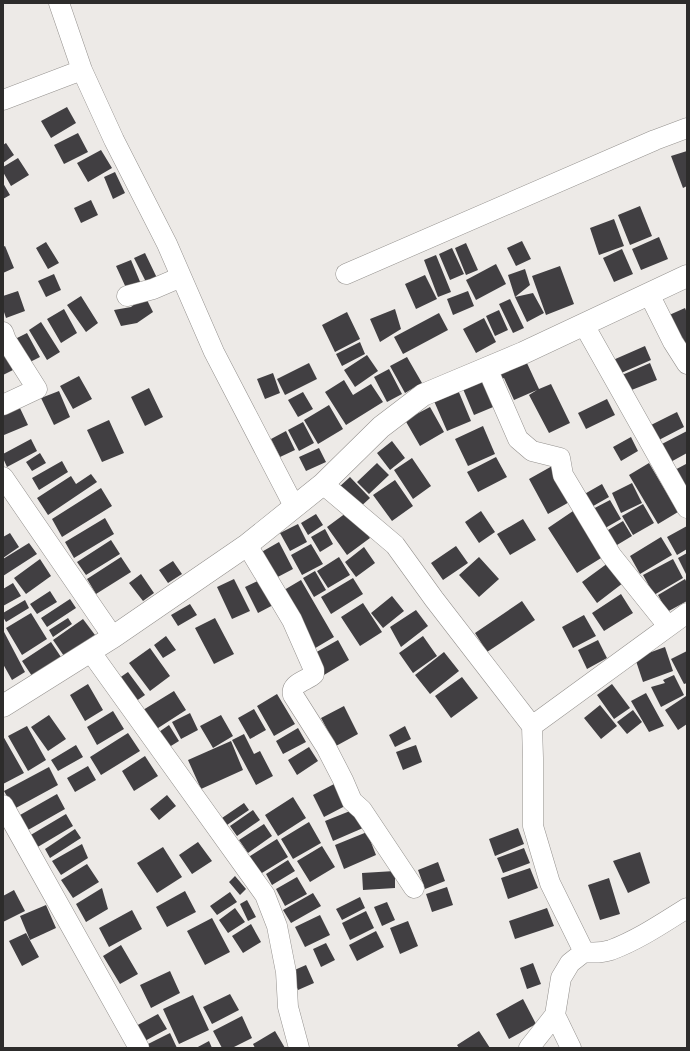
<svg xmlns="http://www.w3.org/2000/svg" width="690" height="1051" font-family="Quicksand,sans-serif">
	<rect width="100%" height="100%" fill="#edeae7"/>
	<!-- building -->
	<path fill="#413f42" d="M67,107l9,16 -25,15 -10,-17z
		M78,133l10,19 -24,12 -10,-19z
		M6,143l8,12 -11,8v-18z
		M101,150l11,18 -24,14 -11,-19z
		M687,151v35l-4,2 -12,-32z
		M18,158l11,17 -18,11 -8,-14v-5z
		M115,172l10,21 -12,6 -9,-22z
		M3,183l7,12 -7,4z
		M91,200l7,15 -17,8 -7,-15z
		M640,206l12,30 -22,9 -12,-30z
		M614,219l10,27 -25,9 -9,-27z
		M659,237l9,22 -27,11 -9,-21z
		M522,241l9,18 -15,7 -9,-18z
		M46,242l13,21 -11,6 -12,-21z
		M466,243l12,27 -12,5 -11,-27z
		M5,246l9,22 -11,5v-26z
		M452,248l12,26 -14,6 -11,-26z
		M622,249l11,25 -19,8 -11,-24z
		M145,253l12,25 -10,6 -13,-26z
		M436,255l15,37 -13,5 -14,-37z
		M131,260l10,24 -14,6 -11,-24z
		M496,264l10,20 -30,16 -10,-20z
		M560,266l14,38 -28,11 -14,-39z
		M525,269l5,16 -15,12 18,-4 11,20 -17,9 -12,-25 -7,-22z
		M54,274l7,16 -15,7 -8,-16z
		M425,275l12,24 -21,10 -11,-25z
		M18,291l7,20 -19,7 -3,-9v-13z
		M468,291l6,15 -21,9 -6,-16z
		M81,296l17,27 -12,9 -19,-27z
		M145,296l8,16 -16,11 -16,3 -7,-16 17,-3z
		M510,299l14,29 -11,5 -14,-29z
		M685,308l2,5v33l-20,-30z
		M64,309l13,24 -16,10 -14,-24z
		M395,309l6,20 -21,13 -10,-23z
		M499,310l9,20 -13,6 -9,-20z
		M347,312l13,27 -25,13 -13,-27z
		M439,313l9,17 -45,24 -9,-17z
		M484,318l12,24 -20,11 -13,-24z
		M41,322l19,30 -13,8 -18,-30z
		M27,333l13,24 -14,7 -13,-24z
		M360,342l5,12 -23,12 -6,-12z
		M645,346l6,14 -32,14 -6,-14z
		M5,355l8,15 -10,5v-19z
		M367,355l11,16 -23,16 -11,-17z
		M407,357l15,26 -17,10 -15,-27z
		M526,361l13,28 12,-5 19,39 -21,10 -20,-38 8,-5 -23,10 -10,-22 -6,3 -2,-6z
		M309,363l8,16 -32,16 -8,-16z
		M650,363l7,17 -28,11 -7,-16z
		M389,369l13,25 -15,8 -13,-25z
		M273,373l7,20 -15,6 -8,-20z
		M79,376l13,23 -19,10 -13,-23z
		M487,379l11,26 -24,10 -11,-26z
		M344,380l9,15 18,-11 12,18 -37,23 -21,-33z
		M149,388l14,29 -18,9 -14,-29z
		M458,390l13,31 -24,10 -13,-30z
		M59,391l11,26 -16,8 -13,-27z
		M303,392l10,17 -15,8 -10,-17z
		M607,399l8,16 -29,14 -8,-16z
		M329,405l14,24 -25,15 -14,-24z
		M19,406l9,19 -24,10 -1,-22z
		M430,407l14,25 -24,14 -15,-26z
		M677,412l7,15 -27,14 -8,-15z
		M109,420l15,33 -22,9 -15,-32z
		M303,422l11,21 -15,8 -11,-21z
		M483,426l12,28 -27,12 -13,-27z
		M286,431l9,19 -15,7 -9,-18z
		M687,431v22l-20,11 -9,-18z
		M631,437l7,14 -17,10 -8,-14z
		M31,439l6,12 -30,16 -4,-9v-4z
		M392,441l13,17 -15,12 -13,-17z
		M319,448l7,14 -20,9 -7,-14z
		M40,453l6,10 -14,8 -6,-9z
		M496,457l11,20 -29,15 -11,-20z
		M412,458l19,28 -18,13 -19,-29z
		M62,461l6,11 -29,18 -7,-12z
		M377,463l12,12 -20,19 -12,-12z
		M649,463l29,49 -20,12 -29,-49z
		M686,464l1,2v19l-8,5 -10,-17z
		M554,465l19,35 -25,14 -19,-35z
		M91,474l6,8 -49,33 -11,-17 34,-22 5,8z
		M350,477l20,21 -12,11 -20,-21z
		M395,480l18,26 -21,15 -19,-26z
		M632,483l10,20 -21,10 -9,-20z
		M602,484l7,13 -21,12 -7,-13z
		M101,488l11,18 -50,31 -10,-18z
		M610,500l11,19 -21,12 -11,-20z
		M643,504l11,19 -21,12 -11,-19z
		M576,509l30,46 -29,18 -29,-45z
		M350,510l20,28 -23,17 -20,-28z
		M481,511l14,21 -16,11 -14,-21z
		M316,514l7,11 -15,10 -7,-12z
		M105,518l9,16 -40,24 -9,-16z
		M523,519l13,21 -26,15 -13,-21z
		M623,521l9,15 -20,12 -9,-15z
		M298,524l9,18 -17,9 -10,-18z
		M687,526v23l-10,6 -10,-18z
		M325,529l8,15 -13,8 -9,-15z
		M10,533l9,14 -16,11v-21z
		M661,537l11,18 -32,19 -10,-18z
		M111,540l9,14 -34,21 -9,-13z
		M279,542l14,27 -21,11 -14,-26z
		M29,543l8,11 -34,22v-17z
		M311,544l12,20 -21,11 -11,-20z
		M456,546l12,17 -25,17 -12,-17z
		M364,547l11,16 -19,14 -11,-15z
		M687,553v21h-1l-8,-16z
		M121,557l10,15 -35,22 -9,-15z
		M339,557l11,18 -22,13 -11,-17z
		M479,557l20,22 -20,18 -20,-22z
		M40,559l11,17 -25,18 -12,-16z
		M673,559l10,19 -29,17 -11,-20z
		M173,561l9,13 -14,9 -9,-13z
		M608,563l15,20 -26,20 -15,-21z
		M315,571l11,19 -12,7 -11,-19z
		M141,574l13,19 -11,8 -14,-18z
		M264,578l13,25 -19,10 -13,-26z
		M353,578l10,16 -32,20 -10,-17z
		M234,579l16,32 -18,8 -15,-32z
		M685,579l2,4v18l-20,11 -9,-17z
		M301,580l33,57 -22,13 -33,-57z
		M13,583l8,13 -18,10v-17z
		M50,591l7,11 -20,12 -7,-10z
		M621,594l12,19 -29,18 -12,-18z
		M392,596l12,15 -21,17 -12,-15z
		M70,599l6,9 -29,19 -6,-9z
		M25,600l4,8 -23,14 -3,-5v-4z
		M522,601l13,19 -48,32 -12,-19z
		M363,603l19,29 -22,14 -19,-29z
		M190,604l7,11 -19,11 -7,-11z
		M416,610l12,16 -27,21 -11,-20z
		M31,613l16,26 -25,16 -16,-27z
		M584,615l12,21 -23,12 -11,-21z
		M68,618l4,6 -19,13 -4,-7z
		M215,618l19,36 -20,10 -19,-36z
		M83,619l12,16 -31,21 -11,-16z
		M3,630l22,42 -13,8 -9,-16z
		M166,636l10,14 -13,8 -9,-13z
		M423,636l14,20 -24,17 -14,-20z
		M338,640l11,20 -25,15 -11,-21z
		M598,640l9,18 -20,11 -9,-19z
		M51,642l12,18 -29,19 -12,-18z
		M665,647l8,24 -30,11 -8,-24z
		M150,648l20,28 -20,15 -21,-28z
		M687,651v32l-3,1 -13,-25z
		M444,652l15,19 -29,23 -15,-19z
		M128,672l17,23 -16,11 -17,-23z
		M674,675l10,20 -23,12 -10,-20 14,-4 -2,-3z
		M462,677l16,21 -27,20 -16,-22z
		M88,684l15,26 -18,11 -15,-26z
		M612,684l18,24 -16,11 -17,-24z
		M174,691l12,19 -31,20 -12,-20z
		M646,693l18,33 -15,6 -18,-31z
		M277,694l18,30 -21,12 -17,-30z
		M686,696l1,28 -9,6 -13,-20z
		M600,705l17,21 -16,13 -17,-21z
		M344,706l14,28 -22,12 -15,-28z
		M254,709l12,21 -16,9 -12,-21z
		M633,710l9,12 -15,12 -10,-12z
		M113,711l11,18 -27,16 -10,-18z
		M190,713l8,17 -17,9 -9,-17z
		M49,715l17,24 -18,12 -17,-24z
		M221,715l12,21 -20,12 -13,-22z
		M169,725l10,16 -13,8 -10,-15z
		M27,726l19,34 -18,11 -20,-35z
		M405,726l6,13 -16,8 -6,-12z
		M298,728l8,14 -23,12 -7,-13z
		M128,733l12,18 -39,24 -11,-18z
		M244,734l10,20 6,-3 13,25 -17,9 -24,-45z
		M3,736l21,37 -21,11z
		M231,741l12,29 -42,19 -13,-29z
		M76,745l7,12 -25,14 -7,-11z
		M416,745l6,17 -19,8 -7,-18z
		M309,747l9,14 -21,14 -9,-15z
		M145,756l13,20 -24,15 -12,-20z
		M88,766l8,14 -21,12 -8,-14z
		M49,767l9,18 -44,24 -10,-18z
		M336,783l11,22 -23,12 -11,-22z
		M57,794l8,15 -37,21 -8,-15z
		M167,795l9,11 -17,14 -9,-11z
		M293,797l13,21 -28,18 -13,-21z
		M244,803l5,7 -22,15 -5,-7z
		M355,809l8,19 -30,13 -8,-20z
		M253,810l7,10 -23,16 -7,-10z
		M66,814l7,12 -37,22 -7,-12z
		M309,822l12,21 -28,16 -12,-20z
		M264,824l8,12 -24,17 -9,-13z
		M518,828l6,16 -29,12 -6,-17z
		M75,829l6,9 -31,20 -5,-9z
		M367,832l9,23 -32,14 -9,-24z
		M277,839l11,18 -31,19 -10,-18z
		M198,842l14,19 -20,13 -13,-19z
		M82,844l6,14 -27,17 -9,-14z
		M322,846l13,21 -25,15 -13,-21z
		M163,847l19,30 -25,16 -20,-30z
		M524,848l6,15 -27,10 -6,-15z
		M640,852l10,31 -22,10 -15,-32z
		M288,860l7,11 -23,14 -6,-11z
		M438,862l7,19 -20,8 -7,-19z
		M87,864l12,18 -26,16 -12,-18z
		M530,868l8,20 -30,11 -7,-21z
		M395,871v17l-32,2 -1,-17z
		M235,876l11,13 -6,6 -11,-13z
		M297,877l10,17 -22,12 -9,-17z
		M609,878l11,36 -20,6 -12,-35z
		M447,887l6,18 -21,7 -6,-18z
		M102,888l6,21 -22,13 -10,-18z
		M14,890l11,21 -22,11v-26z
		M185,891l11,21 -29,15 -11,-20z
		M230,892l7,10 -20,13 -7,-9z
		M313,893l8,13 -30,17 -8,-13z
		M360,897l5,11 -23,12 -6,-11z
		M247,900l9,17 -8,4 -8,-17z
		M387,902l8,18 -13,6 -8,-19z
		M46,905l10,23 -26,12 -10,-24z
		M235,908l10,14 -17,11 -9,-13z
		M547,908l7,18 -39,13 -6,-18z
		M132,910l10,19 -33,18 -10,-19z
		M366,911l8,17 -24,12 -8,-17z
		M320,915l10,20 -25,12 -10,-20z
		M212,918l18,34 -25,13 -18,-34z
		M408,921l10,25 -18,8 -10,-26z
		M251,924l10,18 -18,11 -11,-17z
		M376,931l8,16 -27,14 -8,-16z
		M26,933l13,24 -17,9 -13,-25z
		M326,943l9,17 -14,7 -8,-18z
		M121,945l17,29 -18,10 -17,-28z
		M533,963l8,21 -14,5 -7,-21z
		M306,965l8,18 -16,7 -8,-18z
		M170,971l10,22 -29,15 -11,-23z
		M230,994l9,16 -27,14 -9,-17z
		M193,995l16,35 -30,14 -16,-35z
		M523,999l13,25 -27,15 -13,-25z
		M158,1014l9,15 -24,13 -9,-15z
		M242,1016l10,22 -20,10h-10l-9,-17z
		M275,1031l10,17h-30l-2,-4z
		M479,1031l11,17h-31l-2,-3z
		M170,1033l7,15h-29l-2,-3z
		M209,1041l3,7h-16z"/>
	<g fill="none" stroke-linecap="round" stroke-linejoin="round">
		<defs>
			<path id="street" d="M59,3l23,67 32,70 53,104 47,108 80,154
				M3,100l79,-30
				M346,274l309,-134 32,-12
				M649,294l24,48 14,22
				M127,296l26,-7 28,-12
				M584,325l103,183
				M3,332l3,8 31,49 -34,16
				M487,368l31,71 14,12 28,7 3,17 48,80 57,71
				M3,477l110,160
				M323,484l72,61 39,54 98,127 1,32v68l17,57 34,69
				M247,545l45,75 22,50v4c-7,7 -24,9 -21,21l33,52 17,33 9,21 10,9 52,78
				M90,651l175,244 12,31 9,46 2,35 11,41
				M532,726l155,-113
				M3,805l136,243
				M555,1015l16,33
				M529,1048l26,-33 6,-37 9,-15 14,-11c9,1 18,1 27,-2 27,-10 52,-27 76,-42"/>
			<path id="secondary" d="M3,706l110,-69 134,-92 76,-61 58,-57 42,-32 100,-42 164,-77"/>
		</defs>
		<!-- street casing -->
		<use href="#street" stroke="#94918e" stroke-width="21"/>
		<!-- secondary casing -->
		<use href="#secondary" stroke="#94918e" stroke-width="23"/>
		<!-- street -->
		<use href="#street" stroke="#fff" stroke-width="20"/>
		<!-- secondary -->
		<use href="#secondary" stroke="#fff" stroke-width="22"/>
	</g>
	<!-- border -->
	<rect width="690" height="1051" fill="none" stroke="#2d2c2b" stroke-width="8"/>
</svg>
